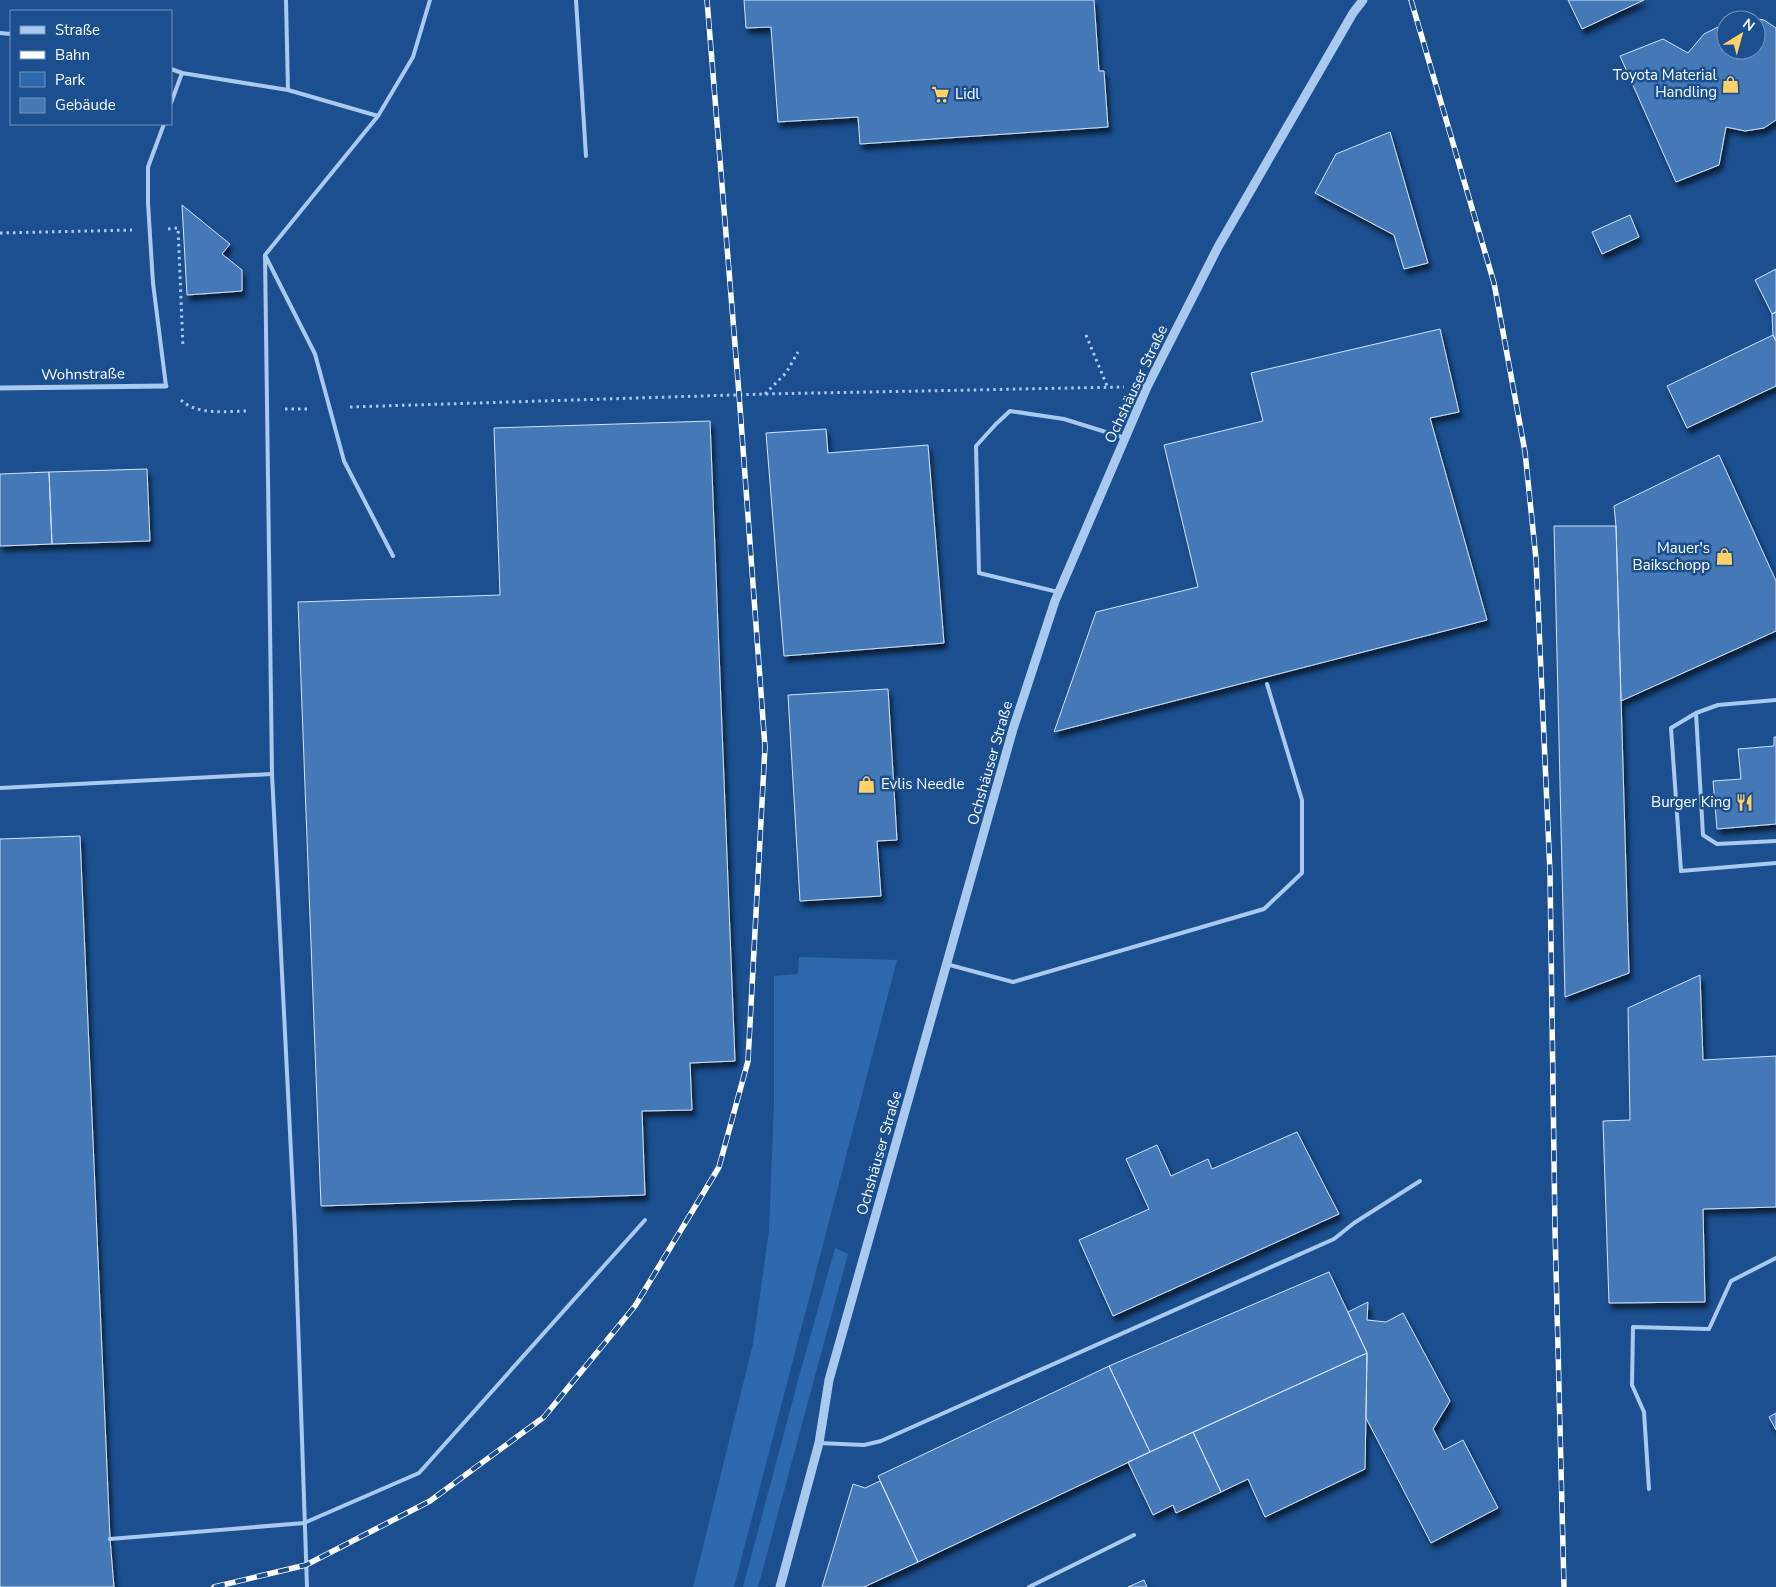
<svg xmlns="http://www.w3.org/2000/svg" width="1776" height="1587" font-family="'Nunito Sans',sans-serif">
	<defs>
		<filter id="shadow"><feDropShadow dx="3" dy="5.5" stdDeviation="2.5" flood-color="#0009"/></filter>
	</defs>
	<rect width="100%" height="100%" fill="#1b4f8f"/>
	<!-- green -->
	<path fill="#2e69ad" d="M799,957l98,3 -163,627h-41l60,-243 16,-114 5,-127v-127l24,-2z
		M835,1248l13,6 -90,333h-15l57,-214z"/>
	<!-- building -->
	<path fill="#4478b7" stroke="#cfe3fa" filter="url(#shadow)" d="M744,0h350l5,71h5l4,56 -248,17 -2,-27 -80,5 -7,-95 -25,1z
		M1568,0h76l-62,29z
		M1745,17l19,3 12,8v92l-12,8 -19,3 -19,-4 -7,38 -43,17 -56,-126 43,-17 25,14 16,-19 22,-11v27h30v-30h-21z
		M1390,132l38,131 -24,6 -10,-34 -79,-42 21,-39z
		M182,205l48,39 -8,10 20,16v21l-55,4z
		M1630,215l9,22 -37,17 -10,-22z
		M1776,269v43l-4,2 -17,-34z
		M1776,312v29l-3,-6 -1,-21z
		M1440,329l19,83 -29,6 57,202 -433,112 42,-120 102,-25 -34,-142 99,-24 -12,-48z
		M1773,335l3,6v45l-89,42 -20,-42z
		M710,421l25,640 -45,2 2,47 -50,1 3,84 -324,11 -23,-604 202,-7 -6,-167z
		M826,429l2,24 100,-8 16,198 -160,13 -18,-223z
		M1719,455l57,126v50l-155,70 -5,-175 -2,-20z
		M147,469l3,72 -98,3 -3,-72z
		M49,472l3,72 -52,2v-72z
		M1554,526h62l13,447 -64,24z
		M888,689l9,151 -20,1 4,55 -81,5 -12,-206z
		M1774,737h2v87l-59,5 -4,-48 28,-2 -3,-30 36,-3z
		M80,836l30,703 4,48h-114v-748z
		M1700,975l3,85 73,-4v151l-73,2 2,93 -96,1 -6,-182 27,-1 -2,-112z
		M1297,1132l42,82 -226,102 -34,-76 70,-31 -23,-50 31,-14 14,31 37,-17 4,10z
		M1329,1272l38,81 -217,99 -41,-86z
		M1368,1302l-1,18 19,2 17,-9 47,88 -17,28 11,21 19,-10 35,68 -67,35 -65,-125 1,-65 -19,-41z
		M1367,1353l-2,116 -100,48 -17,-38 -27,13 -28,-60z
		M1109,1366l41,86 -232,110 -40,-86z
		M1776,1413v17l-7,-13z
		M1193,1432l28,60 -45,21 -3,-8 -20,10 -25,-53z
		M880,1481l38,81 -54,25h-42l31,-103 12,4z
		M1144,1580l3,7h-19z"/>
	<g fill="none" stroke-linecap="round" stroke-linejoin="round">
		<!-- path -->
		<path stroke="#a9c9ee" stroke-width="3" stroke-dasharray="2.5 4" stroke-linecap="butt" d="M168,229l10,-1 5,119
			M0,233l132,-3
			M1086,335l22,53
			M765,394l21,-21 12,-21
			M181,400c17,16 46,11 68,11
			M350,407l415,-13 359,-7
			M285,409h26"/>
		<!-- service -->
		<path stroke="#a9c9ee" stroke-width="4" d="M286,0l2,90
			M576,0l10,156
			M0,33l11,1
			M171,69l11,4 106,17 90,26
			M171,103l11,-30
			M164,124l-16,43v36l5,80 13,103
			M266,257l49,97 29,107 49,95
			M1058,592l-79,-19 -3,-127 20,-22 14,-13 54,8 61,19
			M1776,700l-58,5 -22,8 -25,15 10,143 95,-8
			M1696,713l7,122 14,9 59,-3
			M0,788l272,-14
			M946,964l67,18 251,-73 38,-36v-73l-35,-116
			M819,1443l45,2 17,-4 453,-202 20,-16 66,-42
			M1649,1489l-5,-77 -12,-27 1,-58 76,2 22,-48 45,-23
			M110,1539l194,-16 115,-50 226,-253
			M307,1587l-12,-355 -23,-458 -7,-519 113,-139 35,-59 17,-57
			M1029,1587l105,-52"/>
		<!-- minor -->
		<path stroke="#a9c9ee" stroke-width="5" d="M0,388l166,-2"/>
		<!-- tertiary -->
		<path stroke="#a9c9ee" stroke-width="9" d="M780,1587l39,-144 10,-63 184,-651 42,-128 92,-214 71,-140 135,-234 10,-13"/>
		<defs>
			<path id="rail" d="M1411,0l83,283 31,169 11,107 14,314 5,356 9,358
				M214,1587l92,-22 124,-64 114,-84 91,-111 84,-139 29,-106 17,-314 -26,-353 -32,-394"/>
		</defs>
		<!-- rail casing -->
		<use href="#rail" stroke="#fff" stroke-width="5.5"/>
		<!-- rail -->
		<use href="#rail" stroke="#1b4f8f" stroke-width="4" stroke-dasharray="11" stroke-linecap="butt"/>
	</g>
	<!-- icons -->
	<defs>
		<symbol id="shop-bare" viewBox="-9 -9 18 18"><path d="M-5-2.5h2.3a2.7 3.5 0 0 1 5.4 0H5L5.5 6h-11ZM-1.5-2.5h3a1.5 2.3 0 0 0-3 0Z" fill="#ffd166" stroke="#1b4f8f" stroke-width="2.5" paint-order="stroke"/></symbol>
		<symbol id="supermarket-bare" viewBox="-9 -9 18 18"><path d="M-6-5.5h2.5l.6 2H6L4.5 2H-2.5L-4.4-4H-6ZM-1.5 3.2a1.3 1.3 0 1 0 .1 0ZM3 3.2a1.3 1.3 0 1 0 .1 0Z" fill="#ffd166" stroke="#1b4f8f" stroke-width="2.5" paint-order="stroke"/></symbol>
		<symbol id="restaurant-bare" viewBox="-9 -9 18 18"><path d="M-5-6h1v4h1v-4h1v4h1v-4h1v5L-1.5 .5V6h-2V.5L-5-1ZM5-6V6H3V1.5H1.5Q1.5-4 5-6Z" fill="#ffd166" stroke="#1b4f8f" stroke-width="2.5" paint-order="stroke"/></symbol>
	</defs>
	<g fill-rule="evenodd">
		<use href="#shop-bare" x="1718" y="72" width="25" height="25"/>
		<use href="#supermarket-bare" x="928" y="82" width="25" height="25"/>
		<use href="#shop-bare" x="1712" y="544" width="25" height="25"/>
		<use href="#shop-bare" x="854" y="772" width="25" height="25"/>
		<use href="#restaurant-bare" x="1732" y="790" width="25" height="25"/>
	</g>
	<g text-anchor="middle" dominant-baseline="central" stroke-width="5" stroke-linejoin="round" paint-order="stroke">
		<!-- poi labels -->
		<g font-size="15" fill="#fff" stroke="#1b4f8f" text-anchor="end">
			<text x="1717" y="75">Toyota Material<tspan x="1717" dy="17">Handling</tspan></text>
			<text x="955" y="94" text-anchor="start">Lidl</text>
			<text x="1710" y="548">Mauer's<tspan x="1710" dy="17">Baikschopp</tspan></text>
			<text x="881" y="784" text-anchor="start">Evlis Needle</text>
			<text x="1731" y="802">Burger King</text>
		</g>
		<!-- street labels -->
		<g font-size="15" fill="#fff" stroke="#1b4f8f">
			<text transform="translate(83 374) rotate(-1)">Wohnstraße</text>
			<text transform="translate(1136 384) rotate(-65)">Ochshäuser Straße</text>
			<text transform="translate(990 763) rotate(-74)">Ochshäuser Straße</text>
			<text transform="translate(879 1153) rotate(-74)">Ochshäuser Straße</text>
		</g>
	</g>
	<!-- legend -->
	<rect x="10" y="10" width="162" height="115" fill="#1b4f8f" stroke="#7695bc"/>
	<rect x="20" y="26" width="25" height="8" fill="#a9c9ee" stroke="#7695bc"/>
	<text x="55" y="35" font-size="15" fill="#ffffff">Straße</text>
	<rect x="20" y="51" width="25" height="8" fill="#ffffff" stroke="#7695bc"/>
	<text x="55" y="60" font-size="15" fill="#ffffff">Bahn</text>
	<rect x="20" y="72" width="25" height="15" fill="#2e69ad" stroke="#7695bc"/>
	<text x="55" y="85" font-size="15" fill="#ffffff">Park</text>
	<rect x="20" y="98" width="25" height="15" fill="#4478b7" stroke="#7695bc"/>
	<text x="55" y="110" font-size="15" fill="#ffffff">Gebäude</text>
	<!-- north arrow -->
	<g transform="translate(1741 35) rotate(37)"><circle r="24" fill="#1b4f8f" stroke="#7695bc"/>
	<path d="M0-4L9 19L0 12L-9 19Z" fill="#ffd166"/>
	<text y="-8" font-size="14" font-weight="bold" text-anchor="middle" fill="#ffffff">N</text>
	</g>
</svg>
